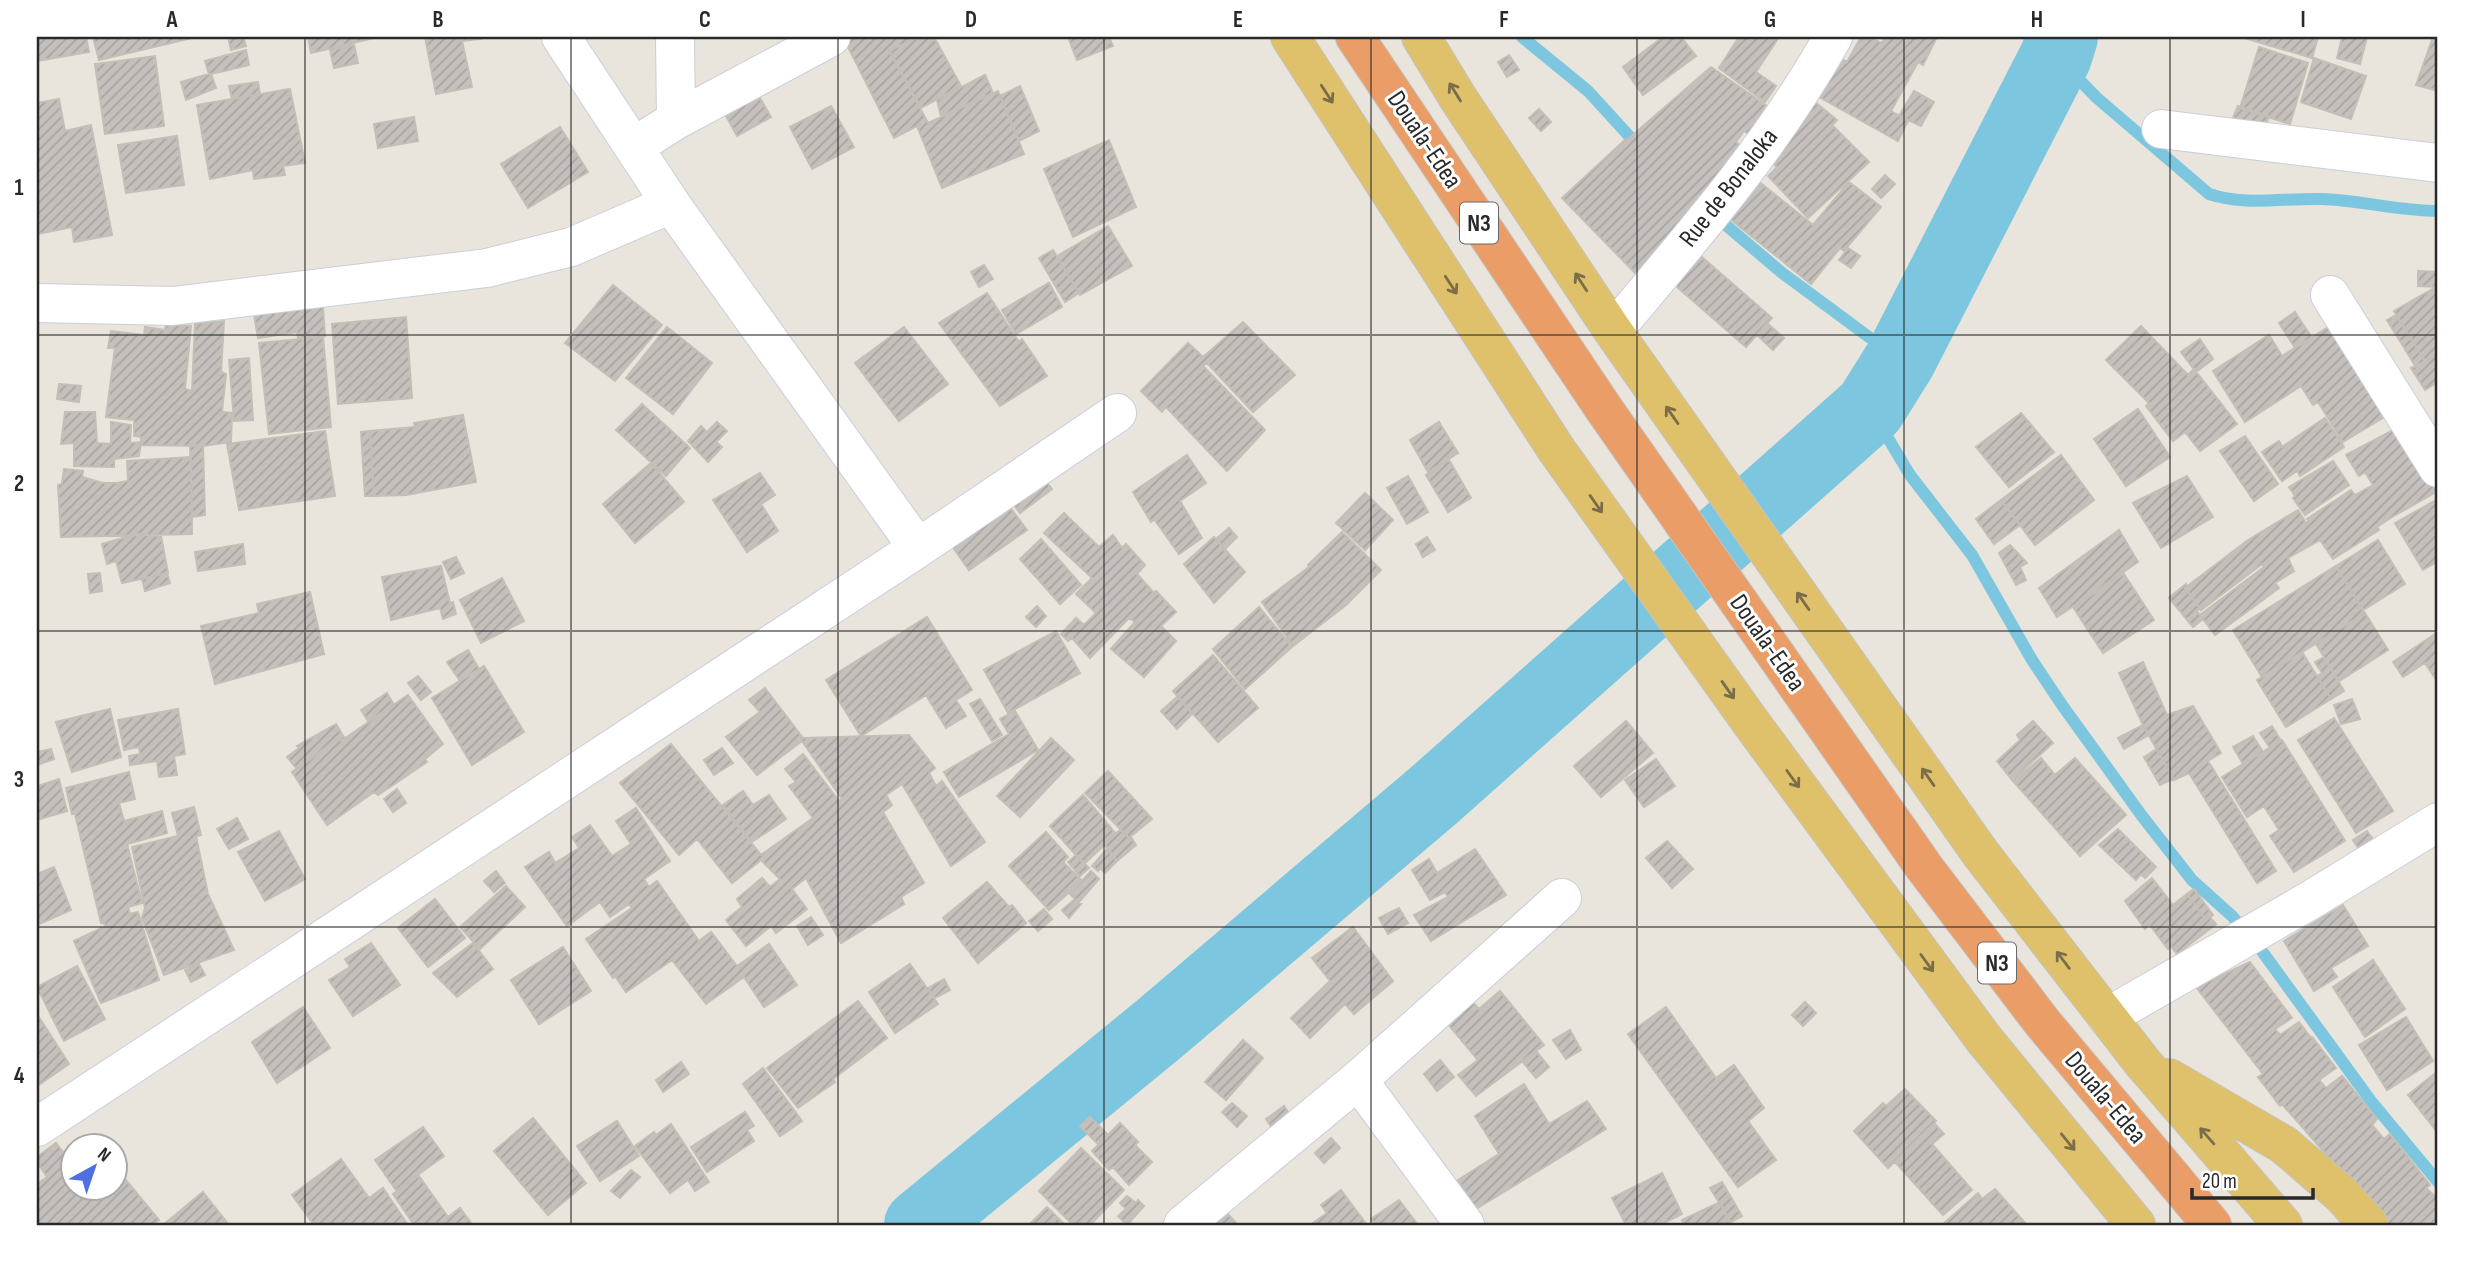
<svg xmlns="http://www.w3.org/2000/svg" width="2475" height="1262" font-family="'Sofia Sans Condensed',sans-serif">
	<defs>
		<pattern id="building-hatch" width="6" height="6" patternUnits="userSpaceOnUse" patternTransform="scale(1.75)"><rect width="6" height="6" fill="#c5c0bc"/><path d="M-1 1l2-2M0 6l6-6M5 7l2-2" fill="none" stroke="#a9a5a2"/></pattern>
	</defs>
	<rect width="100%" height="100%" fill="#e9e4dc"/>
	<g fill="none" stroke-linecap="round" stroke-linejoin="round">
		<!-- stream -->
		<path stroke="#7cc7df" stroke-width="12" d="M1522,37l66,54 53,58
			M2056,56l41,42 112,96c36,12 74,4 112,5 39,1 77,12 117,12
			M1714,215l67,57 119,88
			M1870,408l40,67 62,80 60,105 30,45 80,111 50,64 40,36 24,27 115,158 67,81"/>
		<!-- river -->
		<path stroke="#7cc7df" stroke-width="72" d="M920,1225l239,-196 274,-233 437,-388 30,-48 156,-304 6,-19"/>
	</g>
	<!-- building -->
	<path fill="url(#building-hatch)" stroke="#c4bfb6" stroke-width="2" d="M37,37h49l3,15 -52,9z
		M93,37h103l-97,23z
		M228,37h15l3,9 -15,4z
		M308,37h70l-67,16z
		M425,37h55l1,2 -19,2 10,46 -36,7z
		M843,37h77l-31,13 39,73 70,-32 26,63 -82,34 -25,-62 -23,12z
		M920,37h14l27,49 -40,22 -32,-58z
		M1068,37h41l4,9 -36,14z
		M1663,37h18l15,19 -53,39 -20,-28z
		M1739,37h40l-23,35 20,14 -11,16 -46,-34z
		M1861,37h6l15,6 3,-6h52l-14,28 -5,-3 -27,49 17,10 -10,20 -84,-47 22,-38 11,6z
		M2241,37h77l-6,21z
		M2342,37h25l-7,27 -23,-6z
		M2433,37h5v54l-22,-6z
		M354,45l4,18 -24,5 -4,-18z
		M2259,47l49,16 -18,61 -50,-16z
		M246,50l3,15 -38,9 5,14 -30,12 -5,-18 28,-8 -4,-13z
		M1509,55l10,15 -12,7 -9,-15z
		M155,56l9,70 -59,8 -10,-70z
		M2314,58l52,18 -15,43 -50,-17z
		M1711,67l70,49 -27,22 -10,-7 -8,11 12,10 -110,124 -76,-78 64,-59 1,1z
		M985,75l8,18 -52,23 -4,-16z
		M258,82l2,12 -28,5 -3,-13z
		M753,86l18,31 -34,19 -17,-31z
		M1020,86l19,45 -20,10 -19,-45z
		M290,89l15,74 -22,3 2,9 -31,4 -1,-9 -43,9 -13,-74z
		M1914,91l20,11 -13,24 -22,-10z
		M59,99l6,32 26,-6 21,110 -38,7 -2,-15 -35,7v-131z
		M1815,102l22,18 -5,5 37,37 -61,56 -40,-42 9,-9 -8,-7z
		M831,106l23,41 -42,22 -22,-42z
		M2238,106l31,10 -4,12 -32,-10z
		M1539,109l12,13 -10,9 -12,-13z
		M414,117l4,24 -40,7 -4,-24z
		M560,127l28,45 -60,36 -27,-44z
		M177,136l7,49 -58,8 -8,-48z
		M1109,140l27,67 -63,30 -29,-68z
		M1885,175l10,9 -14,14 -9,-9z
		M1753,177l60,48 36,-43 32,25 -37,44 -4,-3 -29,36 -87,-70z
		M1108,226l24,40 -52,29 -23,-39z
		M1848,248l12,8 -9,12 -12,-8z
		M1053,250l26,43 -14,9 -26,-44z
		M1695,251l77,67 -26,29 -77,-67z
		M984,265l9,14 -14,8 -8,-15z
		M2418,271l20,1v15l-20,-1z
		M1049,283l13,24 -46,27 -14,-24z
		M613,285l49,40 -47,56 -50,-38z
		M2436,287h2v67l-13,7 -31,-50z
		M987,293l32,49 3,-3 25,37 -47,30 -61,-83z
		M322,294l3,42 -27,2 -1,-6 -39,6 -5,-29z
		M2295,312l17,26 -17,10 -16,-25z
		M2396,315l29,46 -9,6 -29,-47z
		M406,317l6,81 -74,6 -6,-80z
		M224,321l-3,51 5,2 -4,38 10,1 -1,29 -28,4 -62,-1v-8l-7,-1v-16l-28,-3 9,-69h-7l3,-17 33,4 1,-8 20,3 1,-6 25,2 -6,63 7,2 3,-67z
		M1243,322l52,53 -42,37 -46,-49 -4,3 62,64 -38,41 -61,-64 -4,5 -21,-21 47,-48 15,14z
		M1767,323l17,15 -11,12 -16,-15z
		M2332,325l54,91 -43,26 -25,-40 -5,3 -12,-19 -56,36 -32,-51 56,-36 13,21z
		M2141,326l47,49 6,-6 43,55 -37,27 -15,-19 -12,9 -27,-35 3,-3 -43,-43z
		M667,327l45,36 -39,51 -47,-36z
		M904,327l44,57 -49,37 -44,-58z
		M323,337l8,90 -62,7 -10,-91z
		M2200,339l13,20 -17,13 -15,-20z
		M2438,355v27l-13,8 -14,-22z
		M249,358l4,62 -19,1 -5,-61z
		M59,384l22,2 -2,16 -22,-3z
		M642,404l48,44 -24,28 -50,-46z
		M2138,409l32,48 -44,29 -32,-47z
		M65,412h30l2,31 14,1v-22l20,3 -1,18 11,-1 -2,14 -25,3v8l-40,-1v-23l-13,1z
		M2021,413l33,39 -45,35 -33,-40z
		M463,415l13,67 -70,13 -32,1 -4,-65 45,-4 -1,-4z
		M2325,418l19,29 -44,29 -3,-5 -15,10 -20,-29 17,-11 3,6z
		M717,422l10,9 -11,11 6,5 -14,15 -20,-21 13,-15 6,6z
		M1439,422l19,31 -30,19 -18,-32z
		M2399,427l39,64 -46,26 -15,10 2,3 -46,29 -13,-19 -32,18 6,13 -19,12 4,5 -64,47 -15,-20 64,-48 -2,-3 -61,46 -16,-22 63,-48 50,-30 8,13 3,-2 -2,-2 44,-29 4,5 18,-10 -8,-13 -6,4 -13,-21z
		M325,431l10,65 -96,14 -12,-66z
		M370,431l4,65h-9l-4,-64z
		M2245,436l33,48 -24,17 -34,-50z
		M190,445l13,1 2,69 -13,2z
		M1187,455l19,28 -26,18 22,37 -23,16 -25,-35 -3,3 -18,-30z
		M2061,455l33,45 -59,45 -34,-45z
		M191,457l1,77 -131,3 -3,-52 4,-1 2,-15 19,2 -1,6 21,6h13l12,-2 -1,-20z
		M1449,460l22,38 -23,14 -22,-37z
		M2333,461l16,24 -44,30 -12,-17 2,-2 -6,-9z
		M651,463l33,39 -49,41 -32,-39z
		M1039,472l13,17 -32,24 -13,-17z
		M760,473l15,22 -14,9 17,27 -31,21 -34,-52z
		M1408,476l20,36 -21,12 -20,-36z
		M2187,476l26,41 -52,31 -28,-45z
		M1365,493l28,27 -28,30 -29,-27z
		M2438,499v62l-15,9 -28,-47z
		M2001,500l19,25 -26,19 -18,-25z
		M1009,506l18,24 -58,40 -17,-24z
		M1064,513l35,34 14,-12 9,13 4,-4 19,21 -8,9 17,19 2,-2 20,21 -15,14 15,15 -32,36 -33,-28 24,-27 -6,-4 -39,40 -18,-20 -4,3 -7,-7 15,-16 8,7 12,-12 -20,-19 16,-16 -48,-45z
		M1229,528l8,9 -13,13 -8,-11z
		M2119,530l19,32 -81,55 -18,-29z
		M1342,532l39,38 -35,35 -53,41 -31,-44 47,-35 -1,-2z
		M137,534l24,2 7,37 -46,10 -6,-22 -9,3 -5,-20z
		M1214,537l31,35 -31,31 -30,-39z
		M1427,537l8,13 -12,7 -7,-13z
		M1041,539l40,46 -21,19 -40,-45z
		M2378,540l27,44 -42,26 -27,-44z
		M243,544l2,20 -47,7 -3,-19z
		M2010,545l17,18 -7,4 6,13 -10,5 -17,-32z
		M456,557l8,16 -13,6 -8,-17z
		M441,566l9,37 3,-1 3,12 -13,5 -3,-11 -49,12 -9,-43z
		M2336,566l29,47 -103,64 -29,-47z
		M100,573l2,18 -12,2 -2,-19z
		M167,573l3,10 -25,8 -3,-12z
		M2124,574l30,46 -51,33 -30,-46z
		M502,578l22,43 -43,22 -21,-43z
		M2186,584l1,3 -2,1 15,20 -3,3 6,8 -10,8 -24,-29z
		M310,592l14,62 -109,30 -14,-58 58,-13 -2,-9z
		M1037,606l9,10 -10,11 -10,-10z
		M1259,607l33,40 -47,42 -32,-40z
		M2365,613l23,37 -49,31 -23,-37z
		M927,617l45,73 -16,10 10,16 -20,12 -20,-33 -65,41 -35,-56z
		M1056,631l24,42 -72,40 -24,-43z
		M2438,632v51l-13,-20 -22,14 -10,-15z
		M468,650l11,19 -19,12 -13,-19z
		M2302,652l29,47 -45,28 -29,-47z
		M1213,655l45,53 -40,34 -45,-51z
		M2324,657l20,34 -13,8 -14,-23 5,-3 -7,-11z
		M2143,662l24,53 26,-9 28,47 -13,8 68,110 -19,12 -68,-110 -15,7 -31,-55 -24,-52z
		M484,666l40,66 -52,33 -40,-67z
		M418,676l13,16 -10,8 -13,-17z
		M765,688l38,50 106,-3 26,33 -6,5 7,13 6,-5 43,61 -34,24 -49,-82 -16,11 6,10 -9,7 41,71 -23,14 3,7 -63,39 -35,-65 -14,11 15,20 -31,24 -5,-7 -25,20 -20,-26 16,-13 -5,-8 25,-21 8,9 10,-8 -19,-19 -29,23 -35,-44 -18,16 -59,-72 51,-39 90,111 52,-37 -24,-32 7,-4 -11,-13 18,-15 36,47 3,-2 -40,-58 -45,34 -31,-38 34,-25 -11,-12z
		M387,693l7,12 -26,16 -7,-11z
		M408,695l35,49 -18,15 2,3 -49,33 -4,-3 -47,33 -35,-53 47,-34 2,3z
		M1178,696l14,18 -15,15 -16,-18z
		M980,699l22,36 -10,6 -22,-37z
		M2352,699l8,20 -19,5 -7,-19z
		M110,709l11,48 -49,15 -16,-50z
		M178,709l7,45 -11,2 3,19 -18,2 -2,-16 -27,4 -1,-9 11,-2 -1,-7 -15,3 -6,-30z
		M1015,711l23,39 -79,47 -15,-25 65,-38 -9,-15z
		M2334,718l59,93 -37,22 -58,-93z
		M1626,721l27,32 -52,44 -27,-31z
		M2033,721l20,22 -41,37 -15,-19 23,-21 -3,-5z
		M336,724l9,15 -4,2 -2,-3 -42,31 -10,-12 12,-9 -2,-2z
		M2143,725l6,10 -25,14 -6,-11z
		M2272,726l9,15 -11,7 -10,-15z
		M2253,736l10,16 -20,12 -10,-17z
		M1051,738l23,22 -54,57 -23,-21z
		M2282,740l63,101 -51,31 -24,-36 9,-6 -15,-24 -17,11 -25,-40z
		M37,747l1,5 13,-3 3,10 -17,6z
		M722,748l11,15 -19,12 -10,-15z
		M2157,749l16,30 -13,6 -16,-28z
		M2041,758l14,17 20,-17 51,57 -46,41 -67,-75z
		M1656,759l19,27 -31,21 -19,-27z
		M1108,771l44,48 -23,19 -44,-45z
		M129,772l6,27 -16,4 5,18 38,-10 5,22 -40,11 15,59 -14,4 2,7 8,-2 21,68 -58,23 -27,-62 32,-15 -3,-3h-2l-26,-109h-3l-6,-26z
		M59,779l8,32 -30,9v-39l1,5z
		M397,789l9,14 -13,9 -9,-13z
		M743,791l10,14 16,-10 17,24 -34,23 -29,-37z
		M1083,795l33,39 -32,30 -34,-38z
		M194,807l7,28 -5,1 12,58 26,56 -70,25 -22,-57 3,-10 -13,-61 46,-11 -6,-23z
		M636,808l34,53 -26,18 5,8 8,-6 42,60 12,-9 26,34 32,-22 28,41 -33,22 -20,-30 -38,27 -34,-44 -46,32 -11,-16 -2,2 -27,-39 46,-31 -3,-4 -19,13 -10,-15 -33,24 -42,-59 24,-15 6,11 24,-15 -7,-11 18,-12 22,31 19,-12 -15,-23z
		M237,818l11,21 -19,10 -12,-20z
		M2118,829l38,38 -11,11 -4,-4 -5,6 -37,-35z
		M1120,830l9,8 2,-1 5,8 -19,16 -13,-17z
		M279,831l26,48 -40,22 -27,-49z
		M2367,831l10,14 -14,10 -10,-15z
		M1046,832l22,25 -5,5 19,19 -33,29 -40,-44z
		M1667,841l26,28 -21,19 -26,-30z
		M1107,849l10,12 -12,12 -5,-5 -2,3 -6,-5z
		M1475,849l31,46 -75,46 -17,-26 34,-18 -3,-5 -15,8 -18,-30 17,-11 8,14z
		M1076,855l13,13 -9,8 -12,-14z
		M54,867l17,43 -34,15v-51z
		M496,871l9,12 -11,9 -10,-11z
		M1091,871l8,8 -21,24 3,1 -12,14 -7,-8 13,-11 -5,-5z
		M2152,878l21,27 14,-11 19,26 4,-3 6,7 -39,30 -6,-8 -3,3 -19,-25 -4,5 -20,-28z
		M987,882l22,25 3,-2 14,18 -48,40 -35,-45z
		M506,886l19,21 -45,42 -20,-22z
		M2194,889l19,26 -7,5 -19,-26z
		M435,899l30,39 -37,29 -30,-39z
		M2343,905l25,41 -37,22 6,9 -23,14 -30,-50z
		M1399,908l9,15 -20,11 -9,-16z
		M1044,909l8,10 -14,12 -9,-10z
		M811,917l12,18 -15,10 -11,-19z
		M1353,927l40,54 -39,33 -9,-10 -35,34 -19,-20 39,-37 -18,-23z
		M371,943l29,42 -47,31 -24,-36 21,-13 -5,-8z
		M473,943l20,26 -36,28 -24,-24z
		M563,947l28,44 -52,33 -28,-44z
		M2373,960l32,49 -40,28 -32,-50z
		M2250,962l42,56 -17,11 5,6 19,-13 12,16 1,-1 24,31 -17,12 7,8 16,-12 35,43 -5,6 12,14 6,-5 40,51 -4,3 12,11v26h-59l-53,-61 5,-4 -49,-56 -2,2 -22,-29 5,-3 -67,-87z
		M199,964l6,11 -14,7 -6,-12z
		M910,964l28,40 -43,29 -26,-41z
		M77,966l28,53 -41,22 -27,-54z
		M944,979l6,11 -15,8 -7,-10z
		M1500,991l44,54 -68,51 -18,-21 20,-15 -32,-38 26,-21 7,8z
		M858,1001l29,37 -54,41 2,3 -37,26 -31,-40z
		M1805,1002l11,11 -13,13 -11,-11z
		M303,1007l27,41 -53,35 -25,-41z
		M1666,1007l50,71 18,-13 30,43 -16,13 28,39 -38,27 -110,-153z
		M37,1014l32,50 -32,22z
		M2406,1017l27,44 -46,29 -28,-45z
		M1570,1030l11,20 -15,9 -13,-19z
		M1243,1040l20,18 -37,42 -21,-18z
		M1536,1051l13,16 -13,11 -14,-17z
		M1440,1060l14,17 -17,14 -13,-17z
		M681,1062l8,12 -26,18 -7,-12z
		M763,1068l39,53 -22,15 -37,-52z
		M2438,1071v62l-30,-38z
		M1524,1084l25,40 38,-23 19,28 -130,80 -18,-29 41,-26 -24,-38z
		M1905,1089l31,32 -48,47 -34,-37 29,-28 3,3z
		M1232,1103l15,13 -10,11 -15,-15z
		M1284,1106l10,15 -16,16 -12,-18z
		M745,1112l9,14 -7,4 7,11 -47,31 -16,-25z
		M1090,1117l18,18 -10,9 -18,-18z
		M533,1118l53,65 -38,32 -54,-64z
		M617,1121l22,35 -39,25 -23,-35z
		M1120,1123l18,19 -3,3 17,17 -23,23 -16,-18 -4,3 -17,-19z
		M1934,1123l10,11 -12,10 40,46 -29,25 -48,-53z
		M671,1124l38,58 -14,9 -7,-11 -18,13 -35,-47 19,-14 2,3z
		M423,1127l21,29 -48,34 -21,-30z
		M1331,1138l9,10 -16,15 -9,-10z
		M56,1143l18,23v22h17l4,6 2,-1 -4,-5h23v-20l43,52 -7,5h-115v-41l10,-7 -10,-15v-5z
		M1081,1148l43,42 -34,35h-17l-34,-34z
		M341,1159l28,39 14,-10 25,37h-94l-22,-30z
		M631,1170l9,7 -20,21 -9,-7z
		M1662,1173l20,41 -22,11h-34l-14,-27z
		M419,1176l29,41 12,-9 11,15 -4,2h-53l-21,-31z
		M1722,1182l20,34 -11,6 -21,-34z
		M1995,1189l32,36 -84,-1 35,-31 4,6z
		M1341,1190l26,35h-57l17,-12 -6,-8z
		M203,1192l26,33h-66z
		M1127,1196l9,7 2,-3 6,6 -17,19 -9,-9 8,-7 -6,-6z
		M1399,1200l19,25h-42l-5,-6z
		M1720,1202l10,21 -4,2h-44l2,-1 -2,-4z
		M1047,1207l18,18h-36z
		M1225,1211l13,14h-28z"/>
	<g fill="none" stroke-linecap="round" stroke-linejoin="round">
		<defs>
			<path id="minor" d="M561,37l110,167 247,344
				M675,37l1,83
				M2161,129l277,34
				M635,146l41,-26 155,-83
				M2330,295l108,173
				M37,303l136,3 314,-38 84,-21 100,-43
				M1613,331c80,-95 159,-185 220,-294
				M2107,1017l202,-116 129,-79
				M1358,1080l107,145
				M37,1127l881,-579 199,-135
				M1183,1225l175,-145 204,-182"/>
			<path id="major" d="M1290,37l266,412 196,275 231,314 153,187
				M1421,37l37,61 155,233 368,523 162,209 140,162
				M2169,1078l115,67 58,50 27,30"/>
			<path id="highway" d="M1355,37l249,372 320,458 118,155 170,203"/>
		</defs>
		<!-- minor casing -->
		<use href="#minor" stroke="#cbced9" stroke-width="40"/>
		<!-- major casing -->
		<use href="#major" stroke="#c3c3c3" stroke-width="40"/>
		<!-- highway casing -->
		<use href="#highway" stroke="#c3c3c3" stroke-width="40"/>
		<!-- minor -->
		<use href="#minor" stroke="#fff" stroke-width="38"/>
		<!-- major -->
		<use href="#major" stroke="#dfc16c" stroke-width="38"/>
		<!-- highway -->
		<use href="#highway" stroke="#ea9d67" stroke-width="38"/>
	</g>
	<!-- one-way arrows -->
	<defs><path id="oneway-shaft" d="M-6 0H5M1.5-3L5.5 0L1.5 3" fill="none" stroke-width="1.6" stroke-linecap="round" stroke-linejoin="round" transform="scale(1.75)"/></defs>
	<g stroke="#7b6d47">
		<use href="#oneway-shaft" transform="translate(1455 92) rotate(-122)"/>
		<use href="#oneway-shaft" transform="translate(1327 94) rotate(57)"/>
		<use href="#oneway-shaft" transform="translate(1581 282) rotate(-123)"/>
		<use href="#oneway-shaft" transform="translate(1451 285) rotate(57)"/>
		<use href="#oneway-shaft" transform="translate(1672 415) rotate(-125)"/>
		<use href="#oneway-shaft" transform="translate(1596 504) rotate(55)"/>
		<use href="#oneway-shaft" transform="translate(1803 601) rotate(-125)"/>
		<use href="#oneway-shaft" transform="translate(1728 690) rotate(55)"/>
		<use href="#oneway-shaft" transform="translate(1928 777) rotate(-125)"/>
		<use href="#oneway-shaft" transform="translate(1793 779) rotate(54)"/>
		<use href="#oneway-shaft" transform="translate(2063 960) rotate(-127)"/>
		<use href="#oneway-shaft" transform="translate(1927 963) rotate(54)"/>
		<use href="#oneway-shaft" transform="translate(2207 1136) rotate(-131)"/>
		<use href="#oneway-shaft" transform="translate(2068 1142) rotate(51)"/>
	</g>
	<!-- grid -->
	<path fill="none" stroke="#292929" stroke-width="2" stroke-opacity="0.55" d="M305,37v1188M571,37v1188M838,37v1188M1104,37v1188M1371,37v1188M1637,37v1188M1904,37v1188M2170,37v1188M37,335h2401M37,631h2401M37,927h2401"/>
	<g text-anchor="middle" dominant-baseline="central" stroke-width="6" stroke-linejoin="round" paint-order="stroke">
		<!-- shield labels -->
		<g fill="#fff" stroke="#696969" stroke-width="2">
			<rect x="1460" y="202.5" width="38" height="41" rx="5"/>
			<rect x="1978" y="942.5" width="38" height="41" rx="5"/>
		</g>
		<g font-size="24" font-weight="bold" fill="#292929">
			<text x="1479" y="223">N3</text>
			<text x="1997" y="963">N3</text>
		</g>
		<!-- street labels -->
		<g font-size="26" fill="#292929" stroke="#fff">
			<text transform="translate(1424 140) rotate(56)">Douala-Edea</text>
			<text transform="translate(1729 188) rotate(-52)">Rue de Bonaloka</text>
			<text transform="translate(1767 643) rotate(55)">Douala-Edea</text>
			<text transform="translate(2105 1098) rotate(50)">Douala-Edea</text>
		</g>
	</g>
	<!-- border -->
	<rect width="2475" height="1262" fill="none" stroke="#ffffff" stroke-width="77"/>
	<!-- north arrow -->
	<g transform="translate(94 1167) rotate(40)"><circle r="33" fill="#ffffff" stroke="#a9a9a9" stroke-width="2"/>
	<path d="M0-5L12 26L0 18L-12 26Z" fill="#506fe3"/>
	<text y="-10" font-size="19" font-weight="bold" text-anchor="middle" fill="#292929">N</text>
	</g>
	<!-- scale -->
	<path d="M2192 1188v10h121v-10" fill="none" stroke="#292929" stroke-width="3.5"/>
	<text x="2202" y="1188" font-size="21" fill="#292929" stroke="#ffffff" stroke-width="5" paint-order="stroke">20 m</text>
	<rect x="38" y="38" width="2398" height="1186" fill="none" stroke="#292929" stroke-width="2.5"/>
	<g font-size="23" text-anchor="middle" font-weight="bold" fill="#292929">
		<text x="172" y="27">A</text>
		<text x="438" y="27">B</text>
		<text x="705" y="27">C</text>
		<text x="971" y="27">D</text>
		<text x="1238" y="27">E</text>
		<text x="1504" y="27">F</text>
		<text x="1770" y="27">G</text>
		<text x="2037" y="27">H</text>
		<text x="2303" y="27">I</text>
		<text x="19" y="195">1</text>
		<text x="19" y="491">2</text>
		<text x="19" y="787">3</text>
		<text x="19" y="1083">4</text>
	</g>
</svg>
